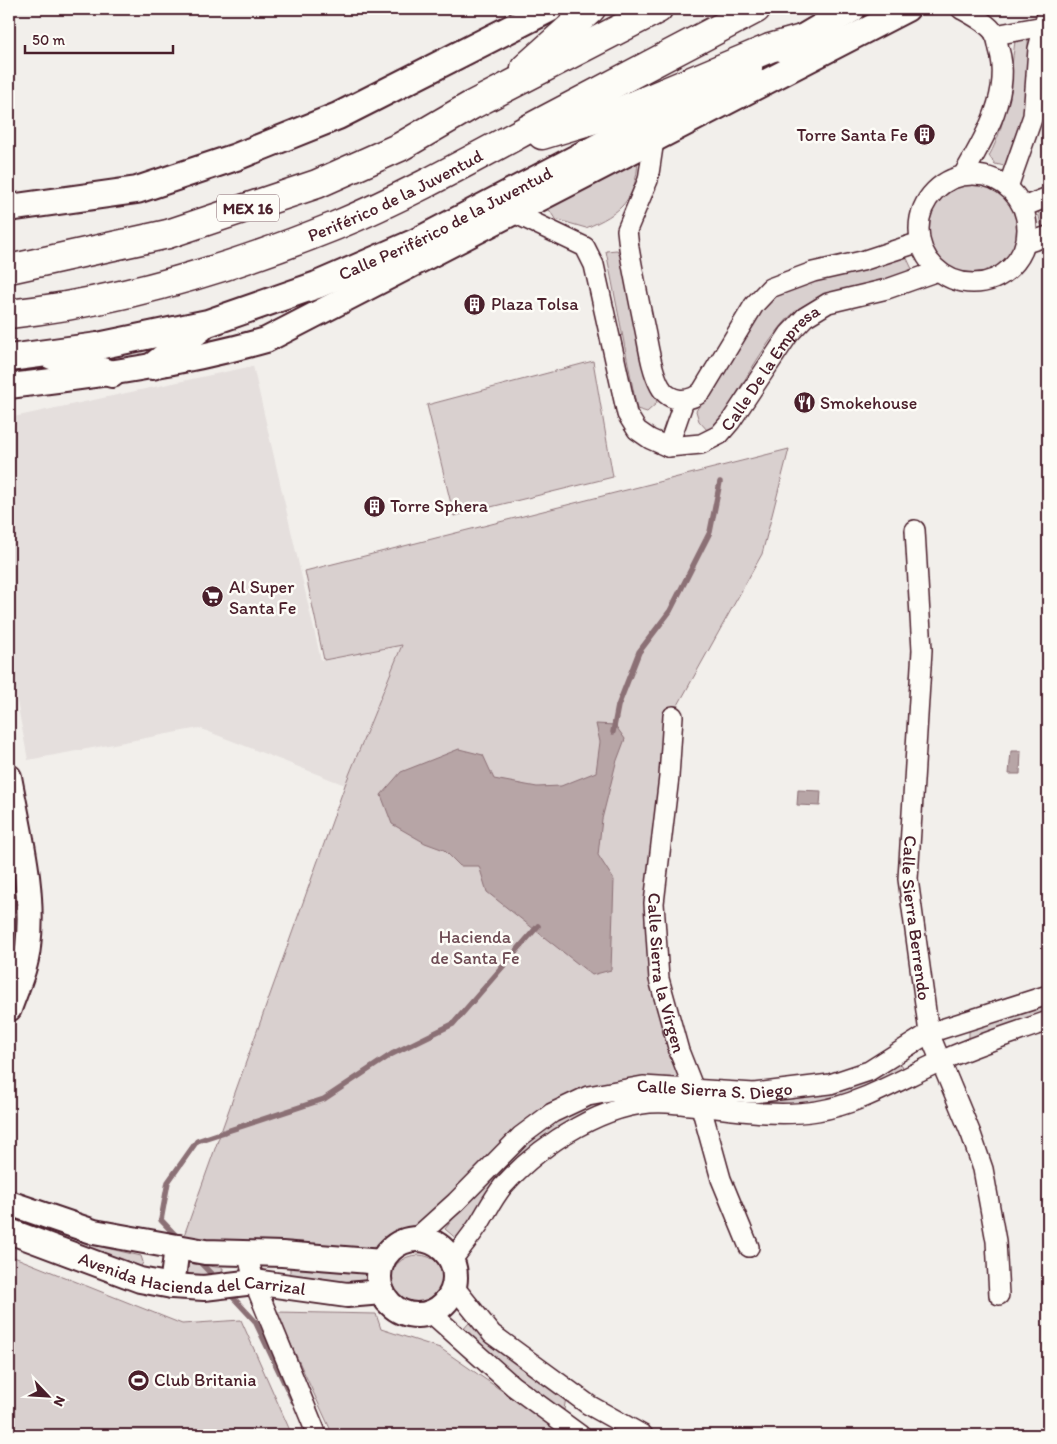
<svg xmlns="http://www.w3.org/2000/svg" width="1057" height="1444" font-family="Itim,sans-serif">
	<rect width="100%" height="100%" fill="#f2efeb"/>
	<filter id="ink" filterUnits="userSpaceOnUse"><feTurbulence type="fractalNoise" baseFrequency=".02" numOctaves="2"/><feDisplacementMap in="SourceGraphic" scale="10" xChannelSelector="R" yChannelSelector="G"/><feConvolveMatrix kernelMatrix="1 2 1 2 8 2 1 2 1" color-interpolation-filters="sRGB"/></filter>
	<g filter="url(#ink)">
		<!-- built -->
		<path fill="#e5dfdd" d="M253,366l68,294 81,-15 -57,140 -146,-57 -171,32 -19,-101v-241z"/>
		<!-- green -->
		<path fill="#d9d0cf" stroke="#92787d" d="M1019,36l9,4v74l-18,53 -15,-3 -6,-8c19,-34 21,-77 26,-115z
			M638,160c-2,40 -17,53 -52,68l-31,-9 -10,-16z
			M927 230a46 46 0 1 1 92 0a46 46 0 1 1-92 0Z
			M1048,206v22l-1,1 -6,-4 -3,-13z
			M617,250l6,10 34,143 -10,9 -10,-3 -31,-158z
			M905,254l7,15 -10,8c-26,7 -85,17 -105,33 -28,23 -58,81 -78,113l-11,8 -9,-10 -3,-10 63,-102 25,-24z
			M593,361l20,116 -159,39 -27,-111z
			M789,449l-27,105 -90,162 -22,198 41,172 -103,6 -201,162 -210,1 168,-470 57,-140 -78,15 -19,-89z
			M13,840l8,104 -12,46v-149z
			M1048,1001v19l-79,21v-14z
			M898,1063l4,2 3,9 -46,25 -107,15 -23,-17z
			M642,1092l-62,31 -121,118 -14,-12 14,-18 73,-77 45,-29z
			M9,1215l84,30 48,11 2,6 -5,12 -129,-46z
			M389 1284a29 29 0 1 1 58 0a29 29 0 1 1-58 0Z
			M9,1255l173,69 59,-4 51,115h-283z
			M188,1263l35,5 -1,19 -34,-2z
			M290,1267l83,5 -2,14 -81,-1z
			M276,1312l100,2 5,15 59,19 126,87h-233z
			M469,1323l97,74 -2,13 -43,-28 -60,-50z"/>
		<!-- water -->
		<path fill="#b7a5a6" stroke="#8b6f75" d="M596,724l19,1 10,14 -9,24 -14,56 -4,36 16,25 -3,90 -19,5 -105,-83 -8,-26h-19l-16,-16 -19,-7 -33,-19 -11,-29 20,-23 58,-23 24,6 11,24 43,8 24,-1 35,-14 4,-30z
			M1011,751h10l-1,23h-11z
			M798,790l23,1 -1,15 -23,-1z"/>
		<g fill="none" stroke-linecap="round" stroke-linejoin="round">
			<!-- stream -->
			<path stroke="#8b6f75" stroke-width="5.5" d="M613,732l5,-26 21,-54 31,-41 40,-79 10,-50
				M179,1239l-18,-19 7,-38 29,-41 127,-42 68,-45 61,-30 85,-98
				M197,1259l20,21
				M228,1292l27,29 38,80"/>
			<defs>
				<g id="minor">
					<path d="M961,9c11,6 27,14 34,25 2,4 3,11 4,15 13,44 -15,90 -36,126"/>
					<path d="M995,35l49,-9"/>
					<path d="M654,140l-6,40 -21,50 2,18c5,29 11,58 17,87 3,16 6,36 14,51 9,17 30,17 42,5l52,-86 16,-17 43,-16 49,-11 58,-19"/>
					<circle cx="973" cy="229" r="54"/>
					<path d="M1008,187l25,-71 5,-67 10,-39"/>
					<path d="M1023,207l25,-10"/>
					<path id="s1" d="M514,213l71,34 9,18 33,149 10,16 13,9 18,8 33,-3 18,-9 12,-14 58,-87 16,-17 23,-14 59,-14 51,-18"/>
					<path d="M1026,243l22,-7"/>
					<path d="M668,447l16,-46"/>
					<path id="s2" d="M915,530l7,120 -14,229 21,154 42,101 12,35 13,72 3,54"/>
					<path id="s3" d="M673,716l-4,61 -15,126 5,76 20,72 22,56 20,72 28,68"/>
					<path id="s4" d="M415,1239l41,-37 65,-66 31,-23 36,-17 55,-10 111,7 76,-9 39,-13 60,-38 119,-38"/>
					<path d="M248,1255l6,27 63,153"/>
					<path d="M452,1260c9,-12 19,-24 27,-36 8,-13 15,-27 24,-38 38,-42 105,-87 164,-83 49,3 100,16 150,8 44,-7 82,-31 122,-49 35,-17 73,-28 109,-41"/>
					<path d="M455,1288l37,46 97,71 54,30"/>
					<path d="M431,1313l82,73 67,49"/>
				</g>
				<g id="tertiary">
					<path d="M9,386c87,-10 172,-22 257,-46l641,-331"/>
					<path d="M9,777c10,55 26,113 19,170 -2,21 -12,42 -19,62"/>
					<path d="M9,1203l85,29 111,20 77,2 100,8"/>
					<path id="s5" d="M9,1231l131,49 32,6 32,2 50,-6 93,13 35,-3"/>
					<circle cx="417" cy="1277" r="38"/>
					<path d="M172,1286l5,-39"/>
				</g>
				<g id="secondary">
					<path d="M784,49l68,-40"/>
					<path d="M9,208l128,-18 99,-33 102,-41 211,-107"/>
					<path d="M52,356l60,18"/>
					<path id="s6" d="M9,358l89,-12 110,-23 109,-38 99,-43 333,-174"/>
					<path d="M153,366l48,-38"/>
				</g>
				<g id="trunk">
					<path d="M525,68l66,-59"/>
					<path d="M542,135l76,-23 152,-64 32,-9"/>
					<path d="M9,269l159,-35 149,-50 83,-37 72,-42 186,-96"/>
					<path id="s7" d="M9,314c112,-12 222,-46 326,-88 70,-29 141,-69 208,-105 71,-37 142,-75 213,-112"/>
				</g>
			</defs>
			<!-- minor casing -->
			<use href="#minor" stroke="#4a1f2b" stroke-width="22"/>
			<!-- tertiary casing -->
			<use href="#tertiary" stroke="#4a1f2b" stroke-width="28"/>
			<!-- secondary casing -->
			<use href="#secondary" stroke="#4a1f2b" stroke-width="30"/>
			<!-- trunk casing -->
			<use href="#trunk" stroke="#4a1f2b" stroke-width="31"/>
			<!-- minor -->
			<use href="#minor" stroke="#fdfcf7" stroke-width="19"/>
			<!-- tertiary -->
			<use href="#tertiary" stroke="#fdfcf7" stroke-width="24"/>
			<!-- secondary -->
			<use href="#secondary" stroke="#fdfcf7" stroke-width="26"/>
			<!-- trunk -->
			<use href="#trunk" stroke="#fdfcf7" stroke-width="28"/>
		</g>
	</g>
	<!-- icons -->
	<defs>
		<symbol id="building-disc" viewBox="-11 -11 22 22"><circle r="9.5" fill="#4a1f2b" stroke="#fdfcf7"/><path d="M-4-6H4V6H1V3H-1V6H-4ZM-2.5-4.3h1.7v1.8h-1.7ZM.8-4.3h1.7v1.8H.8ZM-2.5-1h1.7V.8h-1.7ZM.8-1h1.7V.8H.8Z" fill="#fff"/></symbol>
		<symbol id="restaurant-disc" viewBox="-11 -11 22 22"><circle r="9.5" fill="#4a1f2b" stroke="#fdfcf7"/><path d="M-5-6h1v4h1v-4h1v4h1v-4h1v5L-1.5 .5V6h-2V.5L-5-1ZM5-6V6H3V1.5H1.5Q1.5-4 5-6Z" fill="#fff"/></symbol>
		<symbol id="supermarket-disc" viewBox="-11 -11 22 22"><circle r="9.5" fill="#4a1f2b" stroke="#fdfcf7"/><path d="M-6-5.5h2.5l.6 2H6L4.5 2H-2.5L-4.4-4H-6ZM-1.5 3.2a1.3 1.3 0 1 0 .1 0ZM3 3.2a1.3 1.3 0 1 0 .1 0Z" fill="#fff"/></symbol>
		<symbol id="stadium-disc" viewBox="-11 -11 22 22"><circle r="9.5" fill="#4a1f2b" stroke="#fdfcf7"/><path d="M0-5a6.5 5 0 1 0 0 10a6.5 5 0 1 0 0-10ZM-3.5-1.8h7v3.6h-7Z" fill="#fff"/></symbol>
	</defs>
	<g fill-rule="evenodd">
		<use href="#building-disc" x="912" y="122" width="25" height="25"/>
		<use href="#building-disc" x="462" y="292" width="25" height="25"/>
		<use href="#restaurant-disc" x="792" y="390" width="25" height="25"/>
		<use href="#building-disc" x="362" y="494" width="25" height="25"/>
		<use href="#supermarket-disc" x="200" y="584" width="25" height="25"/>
		<use href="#stadium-disc" x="126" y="1368" width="25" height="25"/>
	</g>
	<g text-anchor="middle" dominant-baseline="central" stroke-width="5" stroke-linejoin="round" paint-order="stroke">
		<!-- shield labels -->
		<rect fill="#fdfcf7" stroke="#806168" stroke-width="1" x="217" y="194.5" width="62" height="27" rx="4"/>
		<g font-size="16" font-weight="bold" fill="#4a1f2b">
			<text x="248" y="208">MEX 16</text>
		</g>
		<!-- poi labels -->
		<g font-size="18" fill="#4a1f2b" stroke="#fdfcf7" text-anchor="start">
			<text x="908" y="135" text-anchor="end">Torre Santa Fe</text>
			<text x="491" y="304">Plaza Tolsa</text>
			<text x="820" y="403">Smokehouse</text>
			<text x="390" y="506">Torre Sphera</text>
			<text x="229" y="587">Al Super<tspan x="229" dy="21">Santa Fe</tspan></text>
			<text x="154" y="1380">Club Britania</text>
		</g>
		<!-- street labels -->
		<g font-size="18" fill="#4a1f2b" stroke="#fdfcf7">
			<text stroke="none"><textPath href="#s7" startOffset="406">Periférico de la Juventud</textPath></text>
			<text stroke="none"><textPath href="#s6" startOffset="460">Calle Periférico de la Juventud</textPath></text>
			<text stroke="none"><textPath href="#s1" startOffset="444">Calle De la Empresa</textPath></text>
			<text stroke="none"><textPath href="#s2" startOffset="389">Calle Sierra Berrendo</textPath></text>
			<text stroke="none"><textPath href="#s3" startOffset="259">Calle Sierra la Vírgen</textPath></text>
			<text stroke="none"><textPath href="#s4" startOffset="354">Calle Sierra S. Diego</textPath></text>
			<text stroke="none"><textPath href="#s5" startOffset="191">Avenida Hacienda del Carrizal</textPath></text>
		</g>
		<!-- park labels -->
		<g font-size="18" fill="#6e4b54" stroke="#fdfcf7">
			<text x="475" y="937">Hacienda<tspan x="475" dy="21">de Santa Fe</tspan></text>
		</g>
	</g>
	<!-- margin -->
	<rect width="1057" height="1444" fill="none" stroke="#fdfcf7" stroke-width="30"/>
	<rect x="15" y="15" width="1027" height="1414" fill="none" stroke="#4a1f2b" stroke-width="2" filter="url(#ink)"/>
	<!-- north arrow -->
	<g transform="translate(48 1396) rotate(115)" stroke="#fdfcf7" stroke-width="4" paint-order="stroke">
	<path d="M0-4L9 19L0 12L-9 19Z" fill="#4a1f2b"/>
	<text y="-8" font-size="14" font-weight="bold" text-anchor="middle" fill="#4a1f2b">N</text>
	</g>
	<!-- scale -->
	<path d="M25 45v8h148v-8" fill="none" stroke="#4a1f2b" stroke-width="2.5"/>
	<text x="32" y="45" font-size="15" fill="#4a1f2b" stroke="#fdfcf7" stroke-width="4" paint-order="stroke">50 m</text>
</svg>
